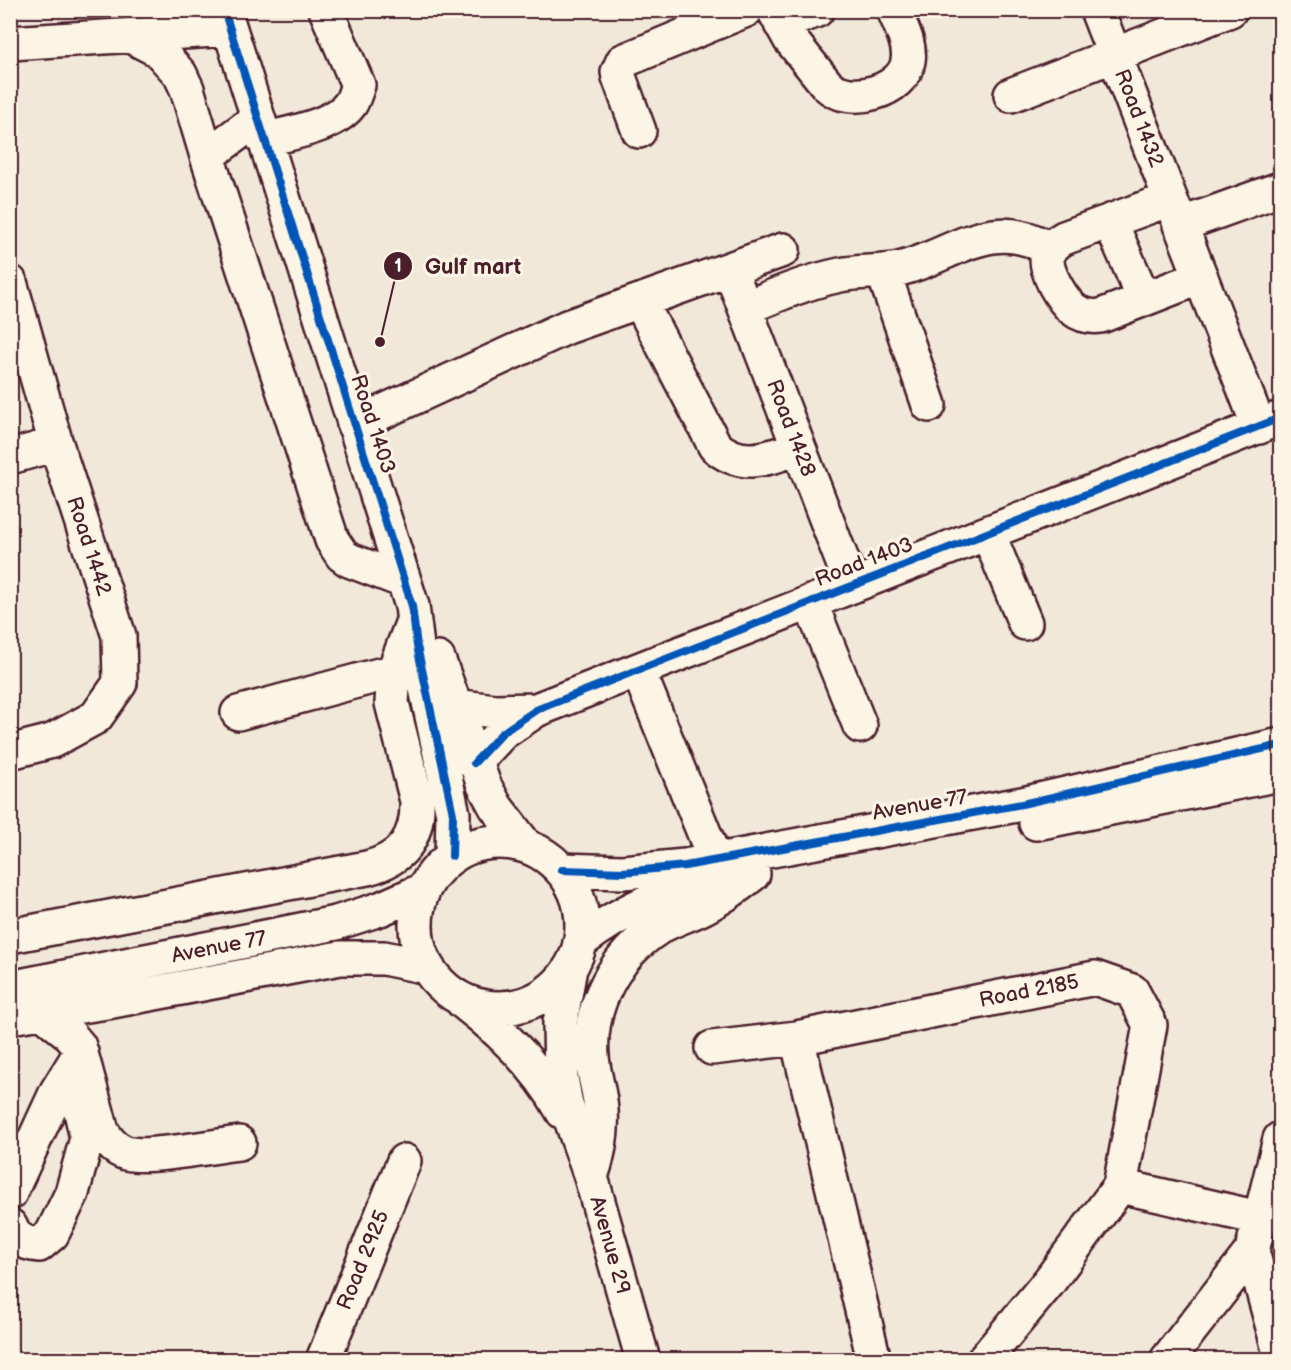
<svg xmlns="http://www.w3.org/2000/svg" width="1291" height="1370" font-family="'Balsamiq Sans',sans-serif">
	<rect width="100%" height="100%" fill="#f1e8da"/>
	<filter id="ink" filterUnits="userSpaceOnUse"><feTurbulence type="fractalNoise" baseFrequency=".0167" numOctaves="2"/><feDisplacementMap in="SourceGraphic" scale="12" xChannelSelector="R" yChannelSelector="G"/><feConvolveMatrix kernelMatrix="1 2 1 2 8 2 1 2 1" color-interpolation-filters="sRGB"/></filter>
	<g filter="url(#ink)">
		<g fill="none" stroke-linecap="round" stroke-linejoin="round">
			<defs>
				<path id="minor" d="M224,10l188,596 5,40 36,168 -1,42
					M774,10l16,29 37,46c23,22 77,6 81,-24 3,-17 -8,-36 -14,-51
					M1097,10l162,417
					M781,24l36,-14
					M129,35l29,15 22,24 7,15 20,67 125,384 10,15 7,5 55,21
					M10,43l220,-14
					M1011,95l219,-85
					M639,131l-20,-54 -1,-5 5,-11 123,-51
					M264,140c25,-7 72,-14 87,-37 3,-5 5,-13 7,-18l-32,-75
					M207,156l50,-37
					M1170,199l-106,39c-23,13 -19,27 -9,47 11,20 22,34 46,31l100,-39
					M1110,221l34,78
					M1180,225l100,-36
					M730,269l122,317
					M883,271l46,134
					M10,282l46,162 63,192 1,47 -24,34 -44,24 -42,11
					M640,301l75,145c27,24 53,12 83,2
					M745,308c31,-13 61,-26 95,-33 19,-4 40,-2 59,-6 56,-14 92,-55 151,-20
					M354,425l213,-98 216,-77
					M10,457l46,-13
					M988,533l37,90
					M810,602l50,124
					M438,659l46,126 12,22 30,39
					M638,670l77,190
					M454,706l41,5 41,-1
					M238,713l156,-42
					M474,763l28,-30 34,-23 744,-292
					M1036,823l244,-49
					M416 925a83 83 0 1 1 166 0a83 83 0 1 1-166 0Z
					M562,870l61,2 62,-6 337,-62 258,-59
					M10,936l357,-68c36,-9 51,-31 50,-67l-25,-98 2,-32 19,-50
					M580,942c42,-32 85,-52 137,-61
					M570,968l-10,55 1,55 5,27 25,72 52,183
					M10,988l326,-65 44,-14 43,-19
					M463,1002c39,30 76,66 100,110
					M42,1012l26,21 11,13 23,85c6,10 12,18 24,22 19,6 89,-7 113,-10
					M10,1017l97,-15 233,-44h44l43,9
					M797,1038l77,322
					M712,1048l85,-10 298,-60 37,13 18,34 -30,161
					M591,1177c9,-26 13,-50 9,-76 -2,-15 -7,-30 -8,-45 -4,-51 24,-101 66,-128 14,-9 31,-13 46,-21 18,-9 33,-20 49,-33
					M10,1193l47,-102 24,-39
					M10,1226c8,15 14,17 29,19l13,-11 20,-41 15,-55 -8,-35
					M1252,1251l28,102
					M323,1360l81,-199
					M984,1360l64,-77 72,-97 139,32
					M1167,1360l85,-109 28,-112"/>
			</defs>
			<!-- minor casing -->
			<use href="#minor" stroke="#4a1f2b" stroke-width="38"/>
			<!-- minor -->
			<use href="#minor" stroke="#fcf5e5" stroke-width="33"/>
			<defs>
				<path id="cycleway" d="M224,10l188,596 5,40 36,168 -1,42
					M474,763l28,-30 34,-23 744,-292
					M562,870l61,2 62,-6 337,-62 258,-59"/>
			</defs>
			<!-- cycleway casing -->
			<use href="#cycleway" stroke="#fcf5e5" stroke-width="11"/>
			<!-- cycleway -->
			<use href="#cycleway" stroke="#0057b8" stroke-width="8"/>
		</g>
	</g>
	<g text-anchor="middle" dominant-baseline="central" stroke-width="6" stroke-linejoin="round" paint-order="stroke">
		<!-- street labels -->
		<g font-size="21" fill="#4a1f2b" stroke="#fcf5e5">
			<text transform="translate(1139 118) rotate(69)">Road 1432</text>
			<text transform="translate(373 424) rotate(72)">Road 1403</text>
			<text transform="translate(791 428) rotate(69)">Road 1428</text>
			<text transform="translate(89 546) rotate(72)">Road 1442</text>
			<text transform="translate(864 562) rotate(-21)">Road 1403</text>
			<text transform="translate(920 805) rotate(-10)">Avenue 77</text>
			<text transform="translate(219 947) rotate(-11)">Avenue 77</text>
			<text transform="translate(1029 991) rotate(-11)">Road 2185</text>
			<text transform="translate(610 1245) rotate(74)">Avenue 29</text>
			<text transform="translate(363 1260) rotate(-68)">Road 2925</text>
		</g>
	</g>
	<!-- callouts -->
	<path fill="none" stroke="#4a1f2b" stroke-width="2" d="M380 342L398 266"/>
	<g fill="#4a1f2b" stroke="#fcf5e5" stroke-width="2">
		<circle cx="380" cy="342" r="6"/>
		<circle cx="398" cy="266" r="15"/>
	</g>
	<g font-size="18" text-anchor="middle" font-weight="bold" fill="#fff">
		<text x="398" y="272">1</text>
	</g>
	<g font-size="22" text-anchor="middle" font-weight="bold" fill="#4a1f2b" stroke="#fcf5e5" stroke-width="6" stroke-linejoin="round" paint-order="stroke">
		<text x="473" y="274">Gulf mart</text>
	</g>
	<!-- margin -->
	<rect width="1291" height="1370" fill="none" stroke="#fcf5e5" stroke-width="36"/>
	<rect x="18" y="18" width="1255" height="1334" fill="none" stroke="#4a1f2b" stroke-width="2" filter="url(#ink)"/>
</svg>
